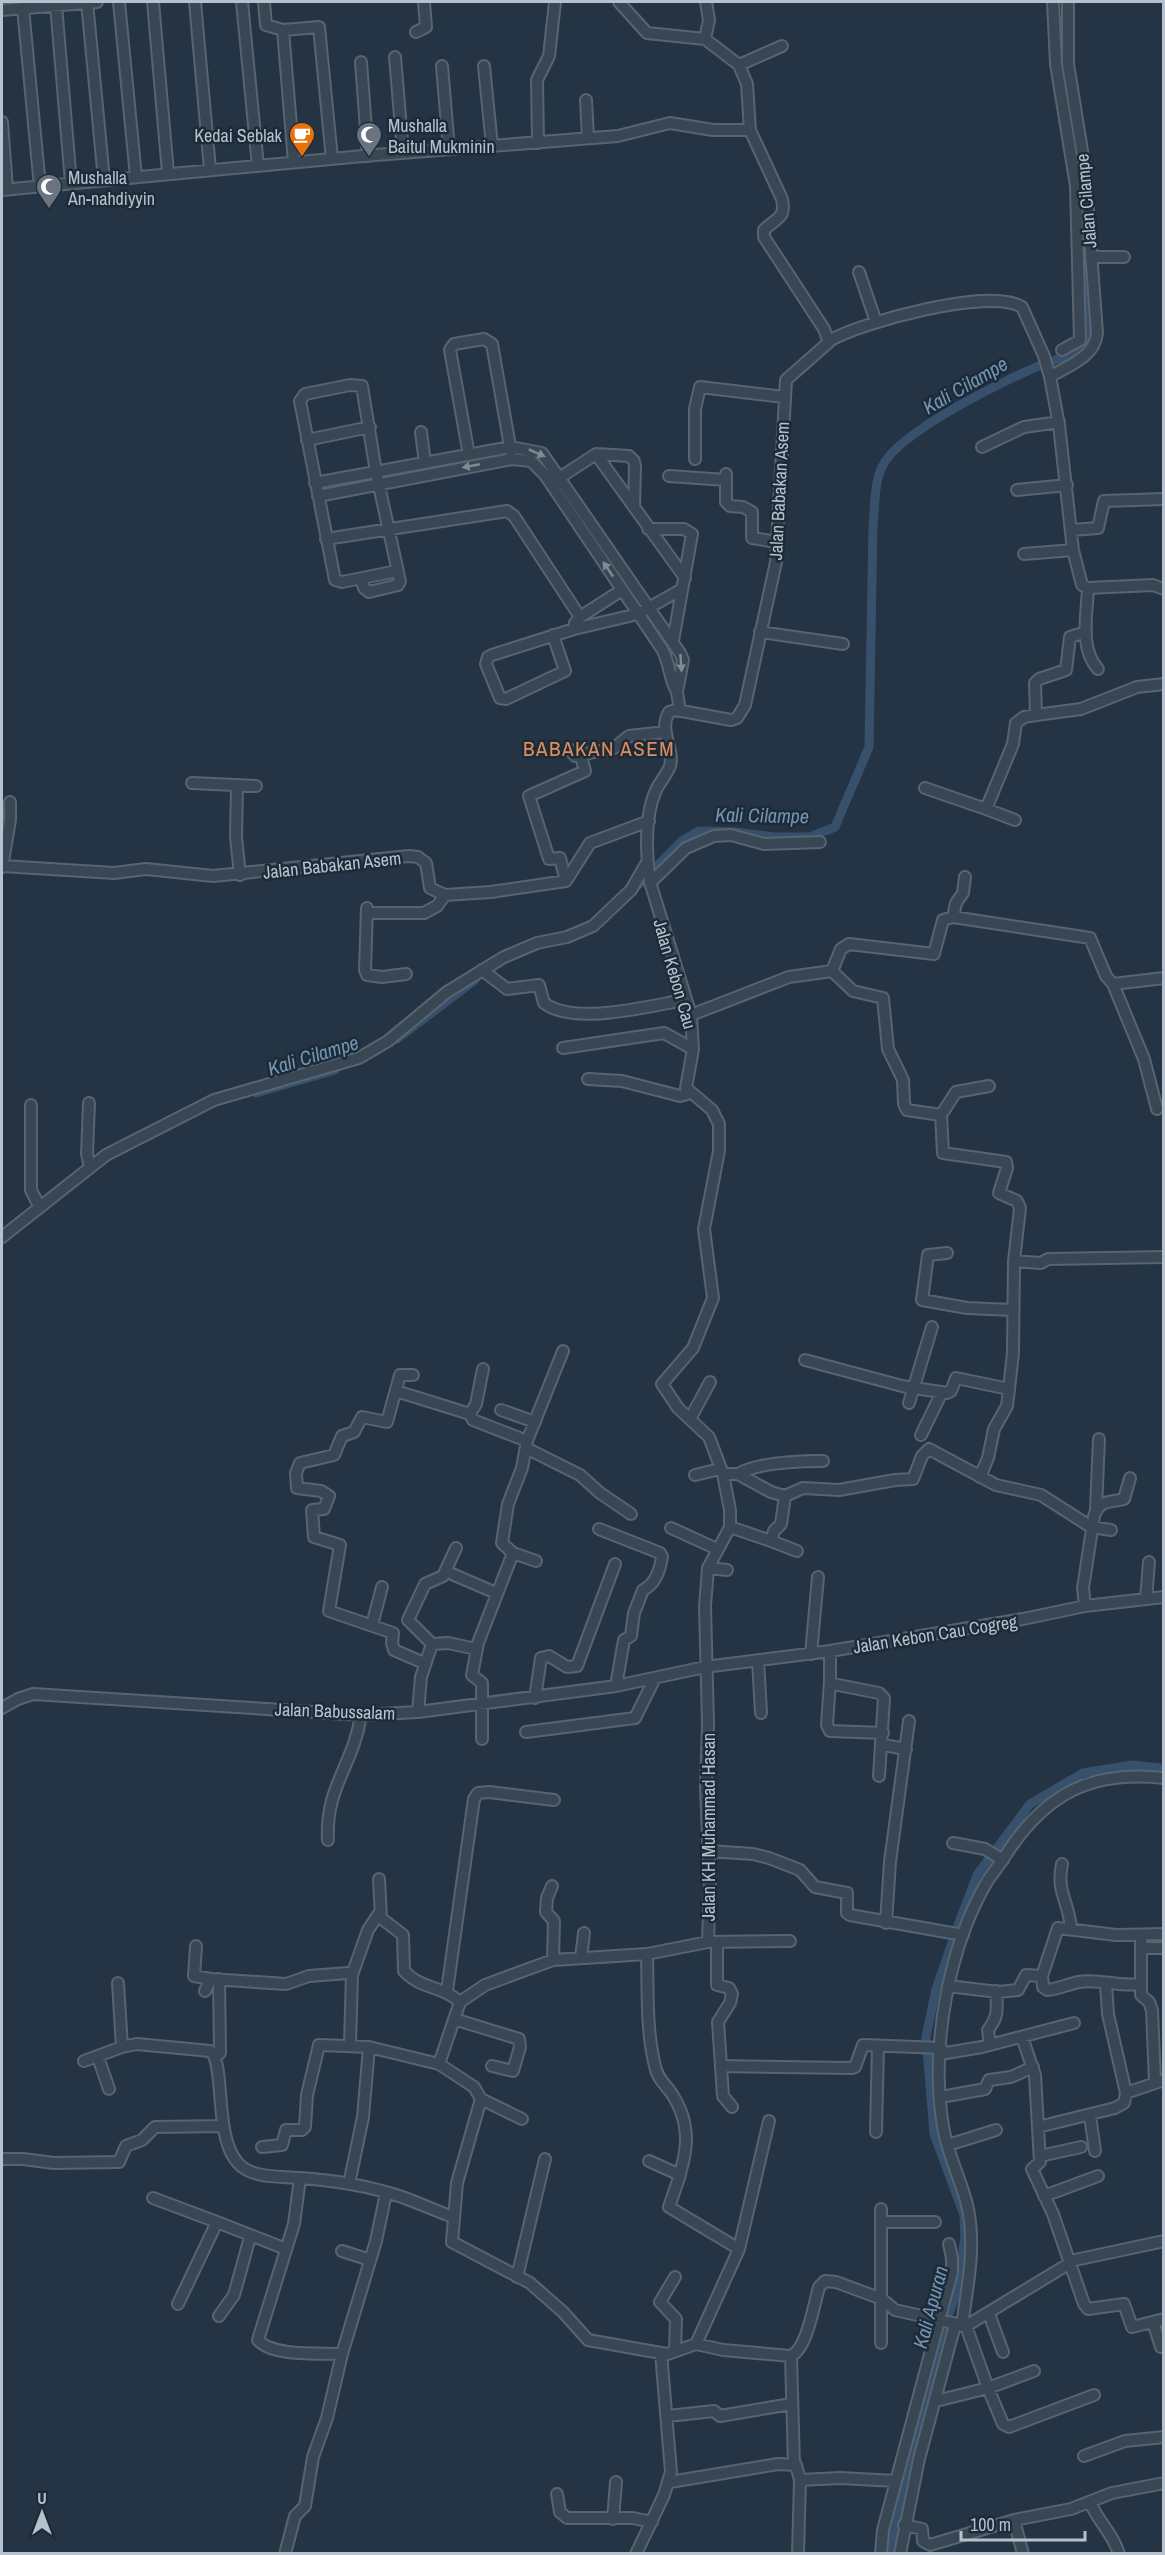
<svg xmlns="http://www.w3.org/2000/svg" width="1165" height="2555" font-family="'Archivo Narrow',sans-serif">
	<rect width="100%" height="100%" fill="#243444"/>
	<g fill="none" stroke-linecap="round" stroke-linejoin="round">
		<!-- canal -->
		<path stroke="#37516c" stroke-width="9" d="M1060,49l4,34
			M1070,123l11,63
			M634,889l48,-48 17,-10 36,1 39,5h36l25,-10 34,-80 4,-222c2,-18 1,-41 9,-58 14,-34 129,-91 165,-104 14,-6 36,-9 43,-23 3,-7 1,-16 0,-23 -4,-29 -5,-58 -5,-87
			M397,1039l78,-59
			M256,1093l79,-23
			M890,2554l13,-74 20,-65 19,-85 14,-35 9,-58 -1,-22 -30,-81 -8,-97 10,-48 24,-69 17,-45 53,-71 53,-31 49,-8 29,3"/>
		<defs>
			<path id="minor" d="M87,2l17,178
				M119,2l17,175
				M153,2l15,171
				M195,2l15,167
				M242,2l16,164
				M264,2l2,23 17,5
				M619,2l28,31 58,6 34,26 8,19 3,46 32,69c4,20 -5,18 -18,31v7l60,92 5,13 -43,38 -10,182 -31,143 -8,13 -6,2 -55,-10 -7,2c-11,19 6,37 1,54 -3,8 -10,16 -14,24 -12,27 -10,63 -6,92l41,133 2,34 -7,39 26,22 7,14v27l-15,78 9,69 -20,50 -31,36 16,24 31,29 14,37 7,36v17l-22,41 -3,38 3,117 -2,64 4,99 -2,56 -61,12 -94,6 -68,25 -25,17 -21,62 35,23 7,12 -24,84 -5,59 78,41 33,29 25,28 73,13 10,119 -7,23 -28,59
				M1053,2l3,62 20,122 4,154 -18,10
				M56,5l15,178
				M23,8l17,179
				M2,10l95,-8
				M416,32l10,-5 -2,-25
				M705,39l4,-19 -3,-18
				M395,57l8,95
				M361,62l7,94
				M739,65l43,-19
				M442,66l7,83
				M484,66l8,80
				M586,100l2,38
				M2,122l5,67
				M538,143l-1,-63 12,-24 6,-54
				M294,162l-11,-132 36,-3 13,132
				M2,190l361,-34 255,-20 52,-13 43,7h37
				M1091,257h33
				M859,272l17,50
				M829,341c33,-19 160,-54 193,-34l22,49 6,21 9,48 14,125 9,35 6,3 65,-3 11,4
				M1050,377c19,-12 45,-20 47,-44l-12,-164 -17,-105v-62
				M421,432l4,31
				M307,440l63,-13
				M982,447l42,-20 35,-5
				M596,454l89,124
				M469,455l-19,-105 4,-6 30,-5 8,5 19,108
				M695,459v-50l5,-22 84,10
				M726,474v28l4,4 13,1 9,5v26l25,4
				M669,476l57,4
				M556,480l40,-26 33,2 5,5 1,5 -1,41
				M315,483l196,-36 31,6 138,200 3,7 -6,32 3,19
				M1017,490l50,-5
				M318,496l194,-37 19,2 14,14 117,174c8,14 7,30 15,43
				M648,529h36l8,5 -19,107
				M1072,530l26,-2 6,-27 60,-2
				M326,539l181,-28 7,5 66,101 -5,6 -1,6
				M1024,554l49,-4
				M361,579l3,9 5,4 29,-7 2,-4 -24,-109 -14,-86 -12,-1 -45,9 -5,7 35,179 7,2 55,-11
				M1088,588c-1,27 -9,60 10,81
				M580,617l42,-27
				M760,632l83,12
				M553,635l12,36 -59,28 -6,-1 -14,-34 2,-7 4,-2 82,-26 64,-15 44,-25
				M1036,715l45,-6 56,-22 27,-3
				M569,749l6,7 39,-8 15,-12 36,-4
				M192,783l64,3
				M237,786l-1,51 4,38
				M925,788l61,21
				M1015,820l-29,-11 27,-65 3,-21 8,-6 12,-2 -1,-32 4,-4 27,-9 4,-33 16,-5
				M2,866l112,7 32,-4 67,7 196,-20 9,1 8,6 4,25 15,7 46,-3 75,-11 24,-38 59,-22
				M2,867l8,-47v-18
				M566,881l-6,-23 -11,1 -20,-63 56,-25 -4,-15
				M650,883l36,-35 28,-12 17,-1 33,9 56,-2
				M367,908l-2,62 2,5 15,2 24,-3
				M367,913h57l13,-7 8,-11
				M953,917l3,-14 7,-10 2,-16
				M482,970l25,19 32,-4 5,18c30,23 105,3 140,-3
				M832,971l9,-22 8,-5 85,10 9,-34 10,-3 137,21 16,38 7,8 51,-6
				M1113,984l31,75 13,50
				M691,1015l98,-38 43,-6 21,20 30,7 5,51 15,31 1,24 3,6 34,5 2,38 63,9 1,6 -8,25 18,8 3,7 -6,53 -1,92 -4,36 -2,17 -13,23 -6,29 -8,19
				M563,1048l101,-15 29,16
				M588,1079l34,2 58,15 7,-2 -1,-6
				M89,1103l-2,51 3,13
				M31,1105v85l8,16
				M941,1115l15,-23 33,-6
				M2,1237l104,-82 108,-55 145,-42 29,-17 59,-49 57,-35 33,-14 30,-6 26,-11 38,-36 15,-26
				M947,1253l-19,2 -6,45 45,8 45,2
				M1014,1261l27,2 7,-4 116,-2
				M805,1360l97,26 45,7 4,-2 5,-13 53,11
				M413,1375h-13l-13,47 -25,-5 -8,15 -12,4 -8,19 -34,8 -4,10 1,15 24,3 8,5 -5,13 -12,1 2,27 26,8 -11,66 64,22 -1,10 2,7 30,13
				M396,1391l74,23 6,-10 7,-35
				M909,1403l23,-76
				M501,1410l34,12
				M470,1414l3,6 54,21
				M690,1419l20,-37
				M921,1435l21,-43
				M526,1448l54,27 20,18 31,21
				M723,1474h15l33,18 14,4 18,-8 36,2 56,-10 18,-1 9,-23 7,-7 67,36 45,10 50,32 20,3
				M738,1474c21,-12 61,-13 85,-13
				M695,1475l25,-6
				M1096,1509l3,-70
				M730,1527l41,14 3,-10 7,-7 4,-28
				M671,1528l46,21
				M599,1529l61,24 2,4c-2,13 -6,27 -19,33l-9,23 -3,23 -7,4 -8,46
				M771,1541l26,10
				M513,1553l23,8
				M708,1568l19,2
				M452,1574l44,19
				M1146,1599l3,-37
				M1085,1606l-2,-18 11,-72c6,-17 15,-13 30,-17l6,-21
				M372,1625l10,-38
				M432,1644l-24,-24 17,-36 18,-8 13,-28
				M830,1651v30l3,3 46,9 5,5 -5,78
				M811,1654l7,-77
				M758,1660l3,53
				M830,1681l-3,44 3,6 53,2
				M535,1698l6,-40 8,-2 18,11 10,-1 38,-102
				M2,1708l16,-9 15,-5 328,21 57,-3 198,-26 89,-19 125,-16 193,-32 62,-13 79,-9
				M418,1712l3,-35 11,-33 16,-1 28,6
				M526,1732l109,-14 20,-40
				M482,1739v-56l-10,-8 6,-32 35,-90 -11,-10 6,-39 14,-36 5,-27 36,-90
				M883,1745l23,4
				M328,1840c-3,-53 26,-76 33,-125
				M953,1843l32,6 18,11
				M709,1851l44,3 16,4 31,12 15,17 32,6v20l3,2 113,20
				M1062,1864c-6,29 7,37 9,65
				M379,1879l2,39 22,17 1,36c18,19 37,14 56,31
				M552,1886l-5,12 -1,14 8,9 -1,39
				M886,1923l4,-61 19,-141
				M1141,1936v59l8,7 3,8 3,72
				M709,1942l81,-1
				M717,1942v43l12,3 3,6 -2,9 -12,19 3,44
				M196,1946l-2,30 17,3
				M1141,1948h23
				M647,1954c1,37 -1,76 8,112 2,12 10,18 17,28 17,26 17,51 8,79
				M581,1958l3,-25
				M352,1975l16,-45 12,-18
				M1042,1976l1,11 4,3c12,-1 21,-6 32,-8 20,-4 38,5 61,2
				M118,1983l4,64
				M1106,1984l2,30 18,79
				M948,1986l50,6 20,-2 8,-15 16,1 16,-48 58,7 48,-1
				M205,1991l6,-12 75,5 23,-8 39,-3 4,2 -2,69
				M447,1991l27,-192 4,-6 11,-1 65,8
				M454,2019l65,20 1,8 -7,24 -21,-5
				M1022,2037l13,38 5,87 -8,7 21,45 31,90 4,5 36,-5 8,23 32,-8
				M990,2045l-2,-15c11,-14 9,-22 8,-39
				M940,2054l42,-7 92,-24
				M98,2057l11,32
				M215,2057l5,-4 -1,-74
				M84,2061l38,-14 15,-3 73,7c16,11 3,85 28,112 14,16 42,13 61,15 34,2 70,8 103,19 17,6 34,14 51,20
				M941,2097l44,-8 4,-9 22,-3 22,-10
				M481,2099l41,20
				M732,2107l-9,-11 -2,-30 131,2 3,-1 8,-22 78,3
				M1090,2116l5,35
				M1038,2127l77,-19 9,-5 2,-10 38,-13
				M876,2132l2,-86
				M948,2145l48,-15
				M262,2147l20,-2 4,-15h16l3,-3 2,-32 12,-50 50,2 70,17
				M1040,2156l41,-9
				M2,2159h21l31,4 65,-1 7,-16 16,-6 13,-13 67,-1
				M649,2161l31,14 -11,32 70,42
				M300,2178l-6,46 -36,116c15,17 62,13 84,14
				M349,2184l14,-67 6,-70
				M1044,2196l54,-20
				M153,2198l64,24
				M881,2209v134
				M882,2222h53
				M342,2251l28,9
				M517,2277l28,-118
				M675,2277l-15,25 16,17 -1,32
				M178,2304l39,-82 69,27
				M989,2314l14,38
				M219,2316l15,-21 16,-58
				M1153,2322l8,25
				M962,2326c5,-38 14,-78 6,-117 -6,-28 -21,-55 -25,-83 -13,-77 5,-179 45,-246 7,-10 15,-20 21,-30 39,-58 85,-80 155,-72
				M966,2326l22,62 46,-17
				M696,2344l43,-95 30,-128
				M661,2353l7,1 28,-10 27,6 68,6c16,-7 23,-52 28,-69l6,-6 11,1 46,17 13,11 71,16 109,-66 89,-19
				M791,2356l3,109
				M936,2401l52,-13 15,36 6,3 85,-32
				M668,2416l46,-5 6,5 71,-12
				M1084,2456l41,-15 39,-4
				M800,2480l40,-2 56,3
				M670,2482l108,-18 18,1 4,15 -2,74
				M557,2494l3,18 7,6h66l19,4
				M1090,2502c8,20 23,31 29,52
				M613,2519l3,-37
				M1014,2520l9,34
				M904,2525l18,4 1,12 7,4 84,-25 57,-11 41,-16 52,-10
				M285,2554l10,-38 10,-10 8,-49 14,-39 15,-64 34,-113 10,-48
				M881,2554l2,-24 69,-258v-14l-3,-14
				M900,2554l19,-95 36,-134"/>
		</defs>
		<!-- minor casing -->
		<use href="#minor" stroke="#576471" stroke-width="14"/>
		<!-- minor -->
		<use href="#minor" stroke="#394653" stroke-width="10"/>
	</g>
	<!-- one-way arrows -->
	<defs><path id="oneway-solid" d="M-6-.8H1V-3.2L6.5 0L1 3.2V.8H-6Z" transform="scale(1.5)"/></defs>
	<g fill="#7e8a96">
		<use href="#oneway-solid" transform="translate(537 453) rotate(24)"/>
		<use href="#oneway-solid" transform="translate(471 466) rotate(169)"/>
		<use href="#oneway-solid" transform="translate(608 569) rotate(-124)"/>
		<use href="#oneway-solid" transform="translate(681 663) rotate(86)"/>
	</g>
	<!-- icons -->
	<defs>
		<symbol id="cafe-pin" viewBox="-11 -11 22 30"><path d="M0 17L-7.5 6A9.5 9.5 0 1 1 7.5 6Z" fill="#e8710a" stroke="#1d2b39"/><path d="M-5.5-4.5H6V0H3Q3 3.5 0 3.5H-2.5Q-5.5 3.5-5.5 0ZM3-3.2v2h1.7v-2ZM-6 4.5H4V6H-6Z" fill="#fff"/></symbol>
		<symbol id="mosque-pin" viewBox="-11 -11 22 30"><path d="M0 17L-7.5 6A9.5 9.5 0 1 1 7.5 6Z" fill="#6b7280" stroke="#1d2b39"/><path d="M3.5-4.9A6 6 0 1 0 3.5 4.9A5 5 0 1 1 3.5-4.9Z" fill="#fff"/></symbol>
	</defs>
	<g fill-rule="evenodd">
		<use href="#cafe-pin" x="287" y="120" width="30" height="40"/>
		<use href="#mosque-pin" x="354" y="120" width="30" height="40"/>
		<use href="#mosque-pin" x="34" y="172" width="30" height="40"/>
	</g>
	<g text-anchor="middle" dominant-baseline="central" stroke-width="5" stroke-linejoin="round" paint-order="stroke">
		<!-- poi labels -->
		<g font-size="18" fill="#b6c1cd" stroke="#1d2b39" text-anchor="start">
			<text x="388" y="125">Mushalla<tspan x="388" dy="21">Baitul Mukminin</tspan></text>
			<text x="282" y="135" text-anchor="end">Kedai Seblak</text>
			<text x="68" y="177">Mushalla<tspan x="68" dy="21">An-nahdiyyin</tspan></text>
		</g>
		<!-- street labels -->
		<g font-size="18" fill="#b6c1cd" stroke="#1d2b39">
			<text transform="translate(1086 201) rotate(-95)">Jalan Cilampe</text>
			<text transform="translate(779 491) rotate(-87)">Jalan Babakan Asem</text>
			<text transform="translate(332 865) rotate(-6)">Jalan Babakan Asem</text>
			<text transform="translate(675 974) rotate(74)">Jalan Kebon Cau</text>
			<text transform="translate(935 1634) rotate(-9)">Jalan Kebon Cau Cogreg</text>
			<text transform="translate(335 1711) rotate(2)">Jalan Babussalam</text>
			<text transform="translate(708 1827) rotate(-90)">Jalan KH Muhammad Hasan</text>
		</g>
		<!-- water labels -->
		<g font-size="20" font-style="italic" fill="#7394b3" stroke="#1d2b39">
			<text transform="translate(965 385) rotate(-30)">Kali Cilampe</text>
			<text transform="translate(762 815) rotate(1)">Kali Cilampe</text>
			<text transform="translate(313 1055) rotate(-17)">Kali Cilampe</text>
			<text transform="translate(930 2307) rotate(-75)">Kali Apuran</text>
		</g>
		<!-- quarter labels -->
		<g font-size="21" letter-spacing="1.5" fill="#df8d5f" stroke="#1d2b39">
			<text x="599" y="748">BABAKAN ASEM</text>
		</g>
	</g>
	<!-- border -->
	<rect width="1165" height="2555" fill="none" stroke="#b6c1cd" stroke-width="6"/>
	<!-- north arrow -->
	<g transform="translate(42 2513)" stroke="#1d2b39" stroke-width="4.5" paint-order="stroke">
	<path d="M0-4.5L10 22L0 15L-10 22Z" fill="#b6c1cd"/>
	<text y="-9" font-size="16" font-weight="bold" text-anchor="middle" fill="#b6c1cd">U</text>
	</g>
	<!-- scale -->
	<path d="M961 2531v9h124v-9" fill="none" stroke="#b6c1cd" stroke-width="3"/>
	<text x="970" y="2531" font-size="18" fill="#b6c1cd" stroke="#1d2b39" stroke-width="4.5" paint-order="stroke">100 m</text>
</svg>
